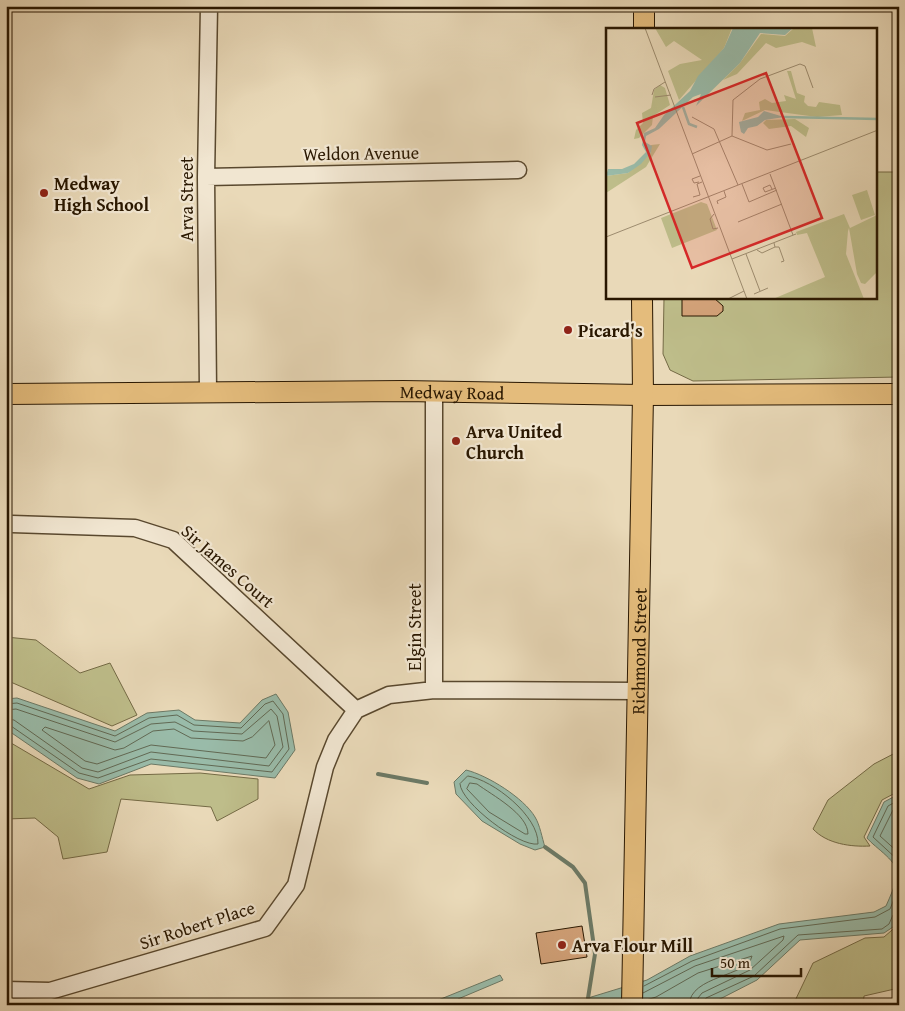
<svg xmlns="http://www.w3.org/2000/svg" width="905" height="1011" font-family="'Gentium Book Plus',serif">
	<rect width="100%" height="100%" fill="#e9d9b8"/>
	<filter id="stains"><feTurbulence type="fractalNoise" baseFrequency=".004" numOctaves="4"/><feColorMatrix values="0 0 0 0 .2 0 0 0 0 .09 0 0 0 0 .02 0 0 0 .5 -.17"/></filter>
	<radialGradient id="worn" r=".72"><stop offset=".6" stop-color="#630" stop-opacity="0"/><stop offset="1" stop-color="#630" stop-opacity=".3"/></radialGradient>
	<!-- green -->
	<path fill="#bebd8a" stroke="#746a45" d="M876,172h23v205l-206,4 -23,-11 -7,-16 1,-56h212z
		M6,637l30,3 44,33 30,-10 27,52 -25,11 -106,-46z
		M6,740l83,49 41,-14 70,-2 58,6v20l-41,22 -6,-14 -90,-8 -14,53 -44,7 -5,-22 -23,-19 -29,1z
		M899,751v40l-17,9 -18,37 6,9c-19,1 -43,-2 -57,-17l15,-29 46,-36z
		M899,924v64l-35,8 -1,9h-70l20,-42 52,-25 19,-1z"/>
	<!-- water -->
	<path fill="#99bba9" stroke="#6c7965" d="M276,694l12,18 7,38 -20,28 -124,-14 -52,20 -22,-6 -71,-49v-30l11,-1 98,33 32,-18 32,-3 16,10 45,3 22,-23z
		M466,770c21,5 58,28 69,47 5,8 7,21 10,30l-10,3 -15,-6 -38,-23 -26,-27 -2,-12z
		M899,794v120l-6,13 -9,6 -84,7 -43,40 -37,19 -19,6h-124l11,-7 59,-18 43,-24 89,-32 95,-12 12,-6c4,-9 9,-20 11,-30 3,-14 -22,-28 -30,-38l17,-36z
		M500,975l3,5 -45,19 -6,6h-26z"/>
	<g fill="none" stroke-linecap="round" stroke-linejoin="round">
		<!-- shore -->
		<path stroke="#616954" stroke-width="1" d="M6,704l11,-1 98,33 34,-18 28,-3 17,10 47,3 24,-24 8,-3 10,13 6,35 -17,23 -121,-13 -53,19 -19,-5 -68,-47 -5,-1
			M6,710l10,-1 99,33 36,-18 24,-2 18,9 49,3 29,-25 6,7 6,31 -14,19 -118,-14 -53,20 -16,-4 -68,-48 -8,-1
			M269,721l6,24 -9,13 -115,-13 -54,19 -12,-3 -43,-31 3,-3 70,23 9,-2 29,-17 21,-2 17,9 52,3 9,-4z
			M468,776c25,4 71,40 70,68 -19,3 -77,-41 -78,-60z
			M470,783l7,1c15,11 51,30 51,50h-3l-36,-22 -22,-23z
			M899,800l-11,6 -15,31 26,24
			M899,807l-6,3 -13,26 19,17
			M644,986l48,-25 88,-32 95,-12 15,-8 9,-22
			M643,993l52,-27 89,-30 -1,4 -33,30 -48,23 -4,5 -1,7
			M643,1001l13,-4 42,-24 54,-17c-4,21 -62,19 -63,49
			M703,1005l3,-7 48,-22 44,-41 84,-6 7,-5 4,-9 6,-2"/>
		<!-- stream -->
		<path stroke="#6c7965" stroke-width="4" d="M378,774l49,9
			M545,847l28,20 12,16 10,71 -7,44"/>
	</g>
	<!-- building -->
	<path fill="#d3a279" stroke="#291700" d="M682,298h32l9,8v5l-6,5h-35z
		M582,926l5,31 -46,7 -5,-31z"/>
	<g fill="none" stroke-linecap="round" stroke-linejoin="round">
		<defs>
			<path id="minor" d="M206,177l312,-7
				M208,391l-2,-214 3,-171
				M434,391v299
				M12,524l123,4 38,12 183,170
				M6,990l44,1 215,-63 31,-43 29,-118 11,-27 20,-30 33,-15 45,-5 203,1"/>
			<g id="major">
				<path d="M644,29v-23"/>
				<path id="s1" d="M6,394l397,-3 240,4 256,-1"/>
				<path id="s2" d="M632,1005l11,-610 -1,-97"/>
			</g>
		</defs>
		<!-- minor casing -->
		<use href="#minor" stroke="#59482e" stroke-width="19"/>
		<!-- major casing -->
		<use href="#major" stroke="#291700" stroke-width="22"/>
		<!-- minor -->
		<use href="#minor" stroke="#f1e6d1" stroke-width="16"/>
		<!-- major -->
		<use href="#major" stroke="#e4bc7c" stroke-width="20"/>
	</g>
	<!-- markers -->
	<g fill="#8f2418" stroke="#f1e6d1" stroke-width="2">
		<circle cx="44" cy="193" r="5"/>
		<circle cx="568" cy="330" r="5"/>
		<circle cx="456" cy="441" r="5"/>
		<circle cx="562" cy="945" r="5"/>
	</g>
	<g text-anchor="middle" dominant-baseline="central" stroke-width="4.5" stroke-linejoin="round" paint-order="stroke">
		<!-- street labels -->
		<g font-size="18" fill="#291700" stroke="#f1e6d1">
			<text transform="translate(361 153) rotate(-1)">Weldon Avenue</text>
			<text transform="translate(186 199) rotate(-90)">Arva Street</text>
			<text stroke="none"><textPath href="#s1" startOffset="446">Medway Road</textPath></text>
			<text transform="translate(228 566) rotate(41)">Sir James Court</text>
			<text transform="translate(414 627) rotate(-90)">Elgin Street</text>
			<text stroke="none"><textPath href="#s2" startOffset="354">Richmond Street</textPath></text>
			<text transform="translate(197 925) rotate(-18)">Sir Robert Place</text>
		</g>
		<!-- poi labels -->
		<g font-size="18" font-weight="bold" fill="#291700" stroke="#f1e6d1" text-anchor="start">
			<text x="54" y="183">Medway<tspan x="54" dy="21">High School</tspan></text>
			<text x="578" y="330">Picard's</text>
			<text x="466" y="431">Arva United<tspan x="466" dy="21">Church</tspan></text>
			<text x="572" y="945">Arva Flour Mill</text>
		</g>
	</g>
	<!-- overview -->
	<g transform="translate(606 28)">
		<rect width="271" height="271" fill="#e9d9b8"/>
		<path d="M49,0h77l-8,20 -45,52 -11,-29 12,-7 22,-4 -28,-19 -8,6zM188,0h18l4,19 -14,-5 -26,6 -10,-5 -29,31 -14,6 17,-17 21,-29 24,2zM181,43h4l6,22 8,3 -1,6 4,4 8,1 3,-5 21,3 2,10 -25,2 -52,-7 -23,11 3,-8 15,-3 -1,-8 6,-3 7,4 14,-2 -2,-6 12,4zM54,57l5,3 5,17 -17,11 -1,9 -13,13 -5,1 2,-9 7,-7 -1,-10 9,-5 3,-18zM189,91l14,9 -3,9 -15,-11 -22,3 -6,-6 3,-3zM54,116l-14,23 -40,26v-17l22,-3 23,-21v-7zM261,162l8,25 -14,5 -9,-25zM95,174l6,2 10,26 -45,18 -11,-30zM238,186l6,14 27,-13v57l-12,12 -4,-1 -4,-9 -8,-46 -1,3 -2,23 18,45h-91l52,-22 -18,-44 -10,2 -1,-3z" fill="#bebd8a"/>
		<path d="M127,0h60l-8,7 -25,-2 -20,30 -44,43 5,-12 -8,3 -34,32 -13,7 -1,6 7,4 -1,6 -10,12 -13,9 -22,3 2,-7h14l12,-5 12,-12 -4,-7 2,-12 11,-5 9,-13 26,-24 8,-15 26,-28zM158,83l20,6 -19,3 -8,6 -9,2 -4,6 -3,-2 -2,-10 19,-5z" fill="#99bba9"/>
		<path fill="none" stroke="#99bba9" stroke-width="2.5" d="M77,79l6,17 8,3M178,89l94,2"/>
		<path fill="none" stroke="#9c8b6e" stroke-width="1" d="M39,0l102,271M46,67l2,-6 11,-7M49,69l16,-2M86,89l22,12 24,56M126,108l35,14 24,-6M86,126l40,-18 1,-36 27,-21 40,-15 5,2 8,22M164,146l23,61M93,154l-5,1 -2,-4 8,-3M136,156l7,18 28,-12M166,161l-2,-4 -7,3 2,4 11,-4M87,169l7,-2 -3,-11 5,-2M112,176l-1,-3 9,-4 -2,-6M108,186l-4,5 3,10 5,-1M132,194l44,-18M0,209l272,-107M169,219h4l5,14 -3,1M151,222l5,3 13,-6 -1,-4M140,226l14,37M126,231l64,-25M148,266l14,-6M122,271l16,-8"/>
		<path fill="#d62828" fill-opacity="0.15" stroke="#d62828" stroke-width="2.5" d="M160,45l56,145 -130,50 -55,-145z"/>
		<rect width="271" height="271" fill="none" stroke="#291700" stroke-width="2.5"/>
	</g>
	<!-- margin -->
	<rect width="905" height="1011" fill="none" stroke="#e9d9b8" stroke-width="25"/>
	<rect x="8" y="8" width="890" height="996" fill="none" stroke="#291700" stroke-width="2.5"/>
	<rect x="12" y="12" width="880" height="986" fill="none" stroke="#291700"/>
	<!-- scale -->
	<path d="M712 968v8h89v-8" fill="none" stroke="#291700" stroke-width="2.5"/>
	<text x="720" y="968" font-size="15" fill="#291700" stroke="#f1e6d1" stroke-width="4" paint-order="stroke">50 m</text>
	<rect width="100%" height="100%" filter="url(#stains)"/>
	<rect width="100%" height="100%" fill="url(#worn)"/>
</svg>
